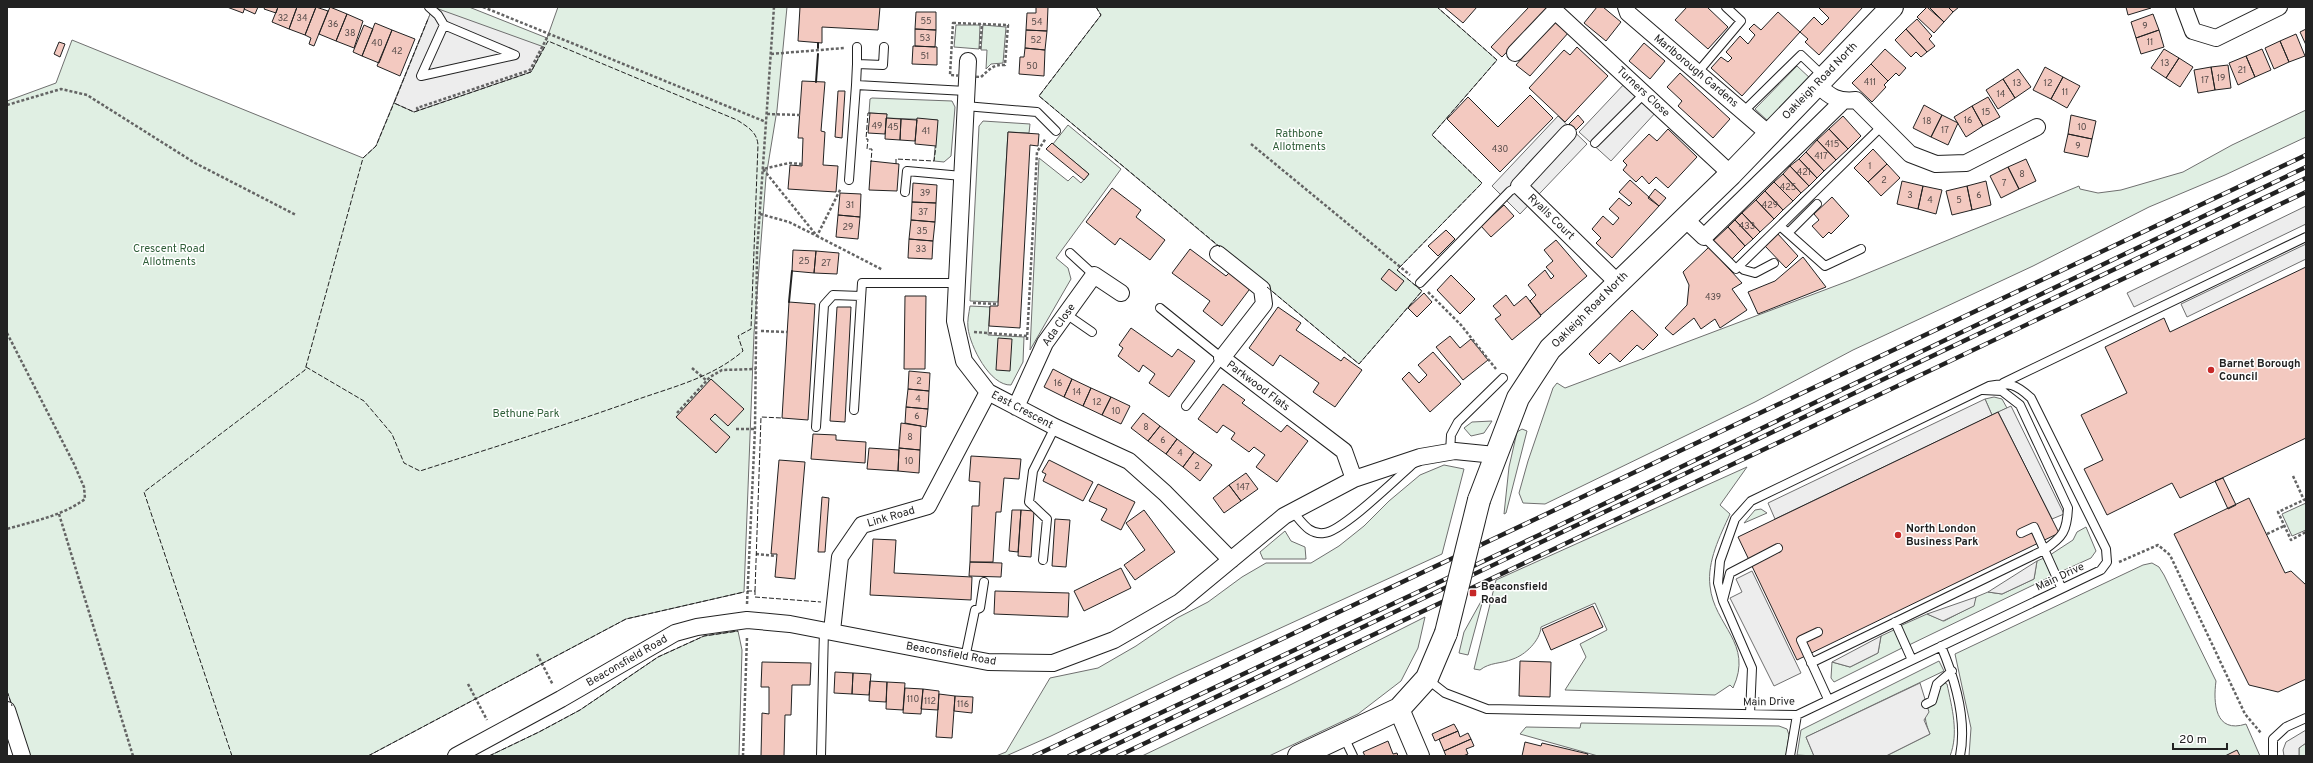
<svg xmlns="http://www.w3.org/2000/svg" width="2313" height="763" font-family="Overpass,sans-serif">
	<rect width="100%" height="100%" fill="#fff"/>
	<!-- green -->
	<path fill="#e0efe3" stroke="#6f6f6f" d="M433,7h36l78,31 11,-31h229l-10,103 -11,67 -12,156 -10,259 -118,27 -258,137h-338l-23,-65v-590l49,-18 16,-43 291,118 13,-12z
		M1096,7h341l60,53 -65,75 50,48 -85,87 25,21 -63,73 -320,-268 62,-81z
		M956,25h24l-1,24 -25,-2z
		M983,25l23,2 -3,36 -12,1 -5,5 1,-19h-6z
		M1797,66l14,13 -42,43 -14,-13z
		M872,98l80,3 3,6 -4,49 -7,6 -10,-1 3,-41 -51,-2 1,-4 -18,-1 1,-14z
		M2306,110v27l-81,38 -76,32 -116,59 -180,84 -98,52 -210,102 -22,-1 -4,-10 9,-32 25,-73 4,-5 8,5 286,-108 228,-94 1,3 18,4 23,-3 62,-18 49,-27z
		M983,121l47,3 -1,9 -21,-1 -10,170 -28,-1 9,-175z
		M1068,125l53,44 -65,89 12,10 3,11 -41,71 9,-192 29,23 5,-5 8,7 8,-9 -36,-30z
		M970,306l20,1 -2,28 36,2 -1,25 -12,23c-21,1 -41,-39 -43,-57 -1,-7 1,-15 2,-22z
		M1994,397l8,2 5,9 -15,7 -7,-16z
		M1492,421l-8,12 -13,3 -7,-8 8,-6z
		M1522,429l5,2 -21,82 -2,1 5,-47 8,-35z
		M1444,465l20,4 -22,85 -264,121 -127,61 -45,20h-10l10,-4 44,-74 48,-10 38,-22 41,-28 31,-16 34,-25 24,-14h45l28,-17 25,-20 25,-25 31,-26z
		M1747,467l-27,38 10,9c-10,22 -23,47 -20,72 4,40 44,57 23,102l-3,-3 -15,10 -150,-5 21,-33 -6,-13 27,-14 -12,-27 -54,24c-1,14 -16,28 -28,32 -12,5 -23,3 -33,11l-6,-1 22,-89z
		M2306,503v27l-14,6 -10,-22z
		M1761,509l6,4 -23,10 11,-13z
		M2086,527l10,24 -5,7 -33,15 -8,-18 23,-15 4,-8z
		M1285,531l6,10 14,6 1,12h-43l-3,-7z
		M2044,558l8,18 -143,69 -9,-19 27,-12 17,7 29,-15 3,-9 12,-5 14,2 32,-15 3,-18z
		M2152,563l7,4 5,8 52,106c-3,22 -1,53 30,43l14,32h-291l2,-28 -16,-74 188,-89z
		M1484,596l-16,59 -9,-2 5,-21z
		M1425,617l-7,31 -17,33 -43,33 -89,42h-127l146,-70z
		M1896,629l8,18 -70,35 -3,-4 1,-16 18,5 28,-14 3,-17z
		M738,631l4,19 -3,106h-250l50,-24 41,-22 78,-53 46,-21z
		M1939,661l5,10 -138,66 8,19 -17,-1 4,-25z
		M1943,682l4,2c5,24 12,49 3,72h-64l44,-22c-11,-26 -2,-32 13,-52z
		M1581,723l198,3 8,3 2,6 -3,21h-188l-78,-22 6,-7 54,1z
		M2306,743v13h-7v-8z"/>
	<!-- parking -->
	<path fill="#ededed" stroke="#6f6f6f" d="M433,7l111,40 -13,25 -117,40 -20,-9z
		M1626,82l31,29 -46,50 -32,-29z
		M1558,116l29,28 -67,70 -28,-28z
		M2306,206v18l-172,83 -7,-14z
		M2306,244v15l-119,58 -6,-13z
		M1985,399l7,16 -217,104 -7,-16z
		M2011,406l53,108 -12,5 -54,-107z
		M2037,561l-3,18 -32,15 -14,-2z
		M1752,571l49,102 -27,13 -44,-88 12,-6 -6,-13z
		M1976,597l-2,9 -31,15 -16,-7z
		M1881,636l-3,17 -28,14 -18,-5z
		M1920,683l9,29 -5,8 6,14 -44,22h-72l-8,-19z
		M2306,730v13l-7,5v8h-15l-1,-6 3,-8z"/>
	<!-- building -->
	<path fill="#f3c9c0" stroke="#222" d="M227,7h18l-2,6z
		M245,7h13l-3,7 -11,-5z
		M265,7h13l-2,6 -12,-4z
		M278,7h19l-8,22 -17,-7z
		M297,7h19l-11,28 -16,-6z
		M316,7l12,4 -14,35 -5,-2 2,-6 -6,-3z
		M330,7l17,7 -11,27 -17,-7z
		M800,7h80l-2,23 -56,-3v16l-24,-2z
		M1036,7h12l-1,24 -21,-1 1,-17h9z
		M1444,7h33l-14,16z
		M1529,7h21l-48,50 -11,-10z
		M1597,7h6l18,15 -15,19 -22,-18z
		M1687,7h20l21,20 -20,22 -33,-29z
		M1863,7l-44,48 -14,-13 3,-3 -8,-7 14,-15 8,8 7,-7 -11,-11z
		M1927,7l17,15 -10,11 -17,-16z
		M1929,7h19l5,5 -9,10z
		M1948,7h11l-6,5z
		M2126,7h25v1l-23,7z
		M916,12h20v18l-21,-1z
		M1778,12l22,20 -58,64 -31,-28 10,-11 7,5 4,-4 -6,-6 14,-16 8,8 7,-9 -6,-6 5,-5 7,6z
		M347,14l16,7 -9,27 -18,-7z
		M2153,14l6,16 -23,8 -5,-16z
		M1917,19l15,17 -3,3 6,7 -8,6 -21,-23z
		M1555,20l14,12 -39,44 -14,-11z
		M375,23l17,7 -13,33 -17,-7z
		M364,25l9,4 -11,27 -9,-4z
		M915,29l21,1 -1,17 -20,-1z
		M1906,29l21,23 -6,5 -5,-5 -5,5 -16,-17z
		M2306,29v16l-6,-13z
		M392,30l23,9 -15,37 -23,-10z
		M1026,30l21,1 -2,19 -20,-2z
		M2159,30l5,17 -23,7 -5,-16z
		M2296,34l9,22 -16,6 -9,-21z
		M2280,41l9,21 -15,7 -9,-21z
		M59,42l6,2 -5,13 -6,-3z
		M1644,43l21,18 -15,18 -21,-18z
		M913,46l24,1v18l-25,-1z
		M1577,47l31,29 -43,46 -36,-34 35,-38 6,5z
		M1025,48l20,2 -1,26 -25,-2 1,-17h4z
		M1885,49l21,19 -7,8 -3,-3 -8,8 -17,-17z
		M2164,49l15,9 -13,20 -15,-10z
		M2262,49l9,21 -16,7 -9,-21z
		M2246,56l9,21 -17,8 -9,-22z
		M2179,58l14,9 -13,20 -14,-9z
		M1871,64l17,17 -4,4 2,2 -14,15 -20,-19z
		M2228,65l3,23 -16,2 -4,-23z
		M2045,67l18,10 -12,22 -18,-9z
		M2211,67l4,23 -17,3 -4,-23z
		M2018,69l13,18 -16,11 -12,-19z
		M1680,73l50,46 -17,19 -35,-32 4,-5 -15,-14z
		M2063,77l17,9 -13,22 -16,-9z
		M2003,79l12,19 -17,11 -12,-19z
		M802,81l23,1 -4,49 4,1 -2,33 15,1 -2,26 -48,-3 2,-24 12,1 1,-28h-5z
		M838,91h7l-3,47 -7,-1z
		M1530,95l23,23 -53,54 -53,-53 21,-22 30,30z
		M1988,97l12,20 -17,9 -11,-20z
		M1924,105l18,10 -11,22 -18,-9z
		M1972,106l11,20 -17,11 -12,-20z
		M870,113l17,1 -2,20 -17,-1z
		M1578,115l6,7 -8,8 -7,-6z
		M1942,115l16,8 -10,22 -17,-8z
		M2071,115l25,6 -4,18 -24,-5z
		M1843,116l18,20 -13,13 -19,-20z
		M886,118l15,1 -1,21 -15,-1z
		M917,118l21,2 -2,26 -21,-2z
		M901,119l16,1 -2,21 -15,-1z
		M1668,129l29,28 -29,31 -12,-11 -7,7 -7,-8 -6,6 -13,-12 4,-5 -4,-4 26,-27 8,7z
		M1829,129l19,20 -12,11 -19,-20z
		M1008,132l31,2 -1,12 -8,-1 -10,183 -31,-2 1,-20h8v-2z
		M2068,134l24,5 -4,18 -24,-5z
		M1817,140l19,20 -12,11 -18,-19z
		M1052,143l37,31 -5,6 -38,-31z
		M1873,149l14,15 -19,18 -14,-14z
		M1806,152l18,19 -7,7 -18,-19z
		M1799,159l18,19 -8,8 -19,-20z
		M2026,159l10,22 -17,8 -11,-22z
		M871,161l28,3 -2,27 -28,-1z
		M1887,164l13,14 -19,18 -13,-14z
		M1790,166l19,20 -8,7 -18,-19z
		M2008,167l11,22 -18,9 -11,-22z
		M1783,174l18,19 -8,8 -19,-19z
		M1630,180l29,26 -47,52 -16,-15 5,-5 -9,-9 11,-13 10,9 6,-7 -10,-9 10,-11 10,8 3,-3 -13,-11z
		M1902,181l21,5 -5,23 -21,-5z
		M1986,181l5,24 -19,5 -5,-24z
		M1774,182l19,19 -10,9 -18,-19z
		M913,183l24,2 -1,18 -24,-1z
		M1923,186l19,4 -6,24 -18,-5z
		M1967,186l5,24 -20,5 -6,-24z
		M1112,188l29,22 -5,7 29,23 -15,20 -30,-22 -5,7 -29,-23z
		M1655,189l11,9 -7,8 -11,-8z
		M1765,191l18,19 -9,9 -18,-19z
		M840,193l21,1 -1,23 -22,-2z
		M1832,197l17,19 -18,18 -2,-2 -6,6 -11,-12 7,-6 -5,-6z
		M1756,200l18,19 -14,13 -18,-19z
		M912,202l24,1 -1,19 -24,-2z
		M1504,205l10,11 -23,21 -10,-11z
		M1742,213l18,19 -7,7 -18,-19z
		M838,215l22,2 -2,22 -22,-2z
		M911,220l24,2 -2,19 -24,-2z
		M1735,220l18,19 -8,7 -17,-19z
		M1728,227l17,19 -14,14 -18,-19z
		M1446,230l9,9 -17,17 -10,-10z
		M1777,233l21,23 -12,12 -21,-22z
		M909,239l24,2 -1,18 -24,-1z
		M1556,240l31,36 -46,39 -11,-14 6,-6 -8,-10 17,-15 6,9 3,-3 -8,-9 7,-6 -9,-11z
		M1709,247l33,36 -10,6 15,21 -27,18 -5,-9 -14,10 -7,-11 -21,17 -8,-7 22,-23 2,-20 -6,-13z
		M1190,249l36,27 5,-5 21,15 -30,40 -19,-15 7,-10 -38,-28z
		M793,250l23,1 -2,22 -22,-2z
		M816,251l23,2 -2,21 -23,-1z
		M1803,257l23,30 -68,27 -10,-22 27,-11z
		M2306,267v171l-126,60 -8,-15 -65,32 -23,-46 19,-9 -22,-45 46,-22 -22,-46 59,-29 6,14z
		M1389,269l15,12 -8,10 -15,-12z
		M1451,275l24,24 -15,15 -23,-24z
		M1424,293l8,9 -15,15 -9,-9z
		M1506,295l8,11 12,-10 15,20 -29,24 -17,-21 6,-4 -8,-9z
		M905,296h21l-1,73h-21z
		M789,302l26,2 -7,116 -26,-2z
		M837,307h14l-6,115 -15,-1z
		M1278,307l23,16 -5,7 45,31 3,-4 18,13 -27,37 -22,-15 6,-9 -39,-28 -7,11 -24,-18z
		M1632,310l26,25 -15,15 -6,-5 -17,17 -10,-9 -11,11 -10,-10z
		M1131,328l41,29 6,-8 17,12 -26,36 -20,-14 6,-9 -12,-9 -4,7 -21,-16 5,-8 -4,-3z
		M1450,336l10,12 11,-9 17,21 -25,20 -27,-33z
		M998,338l14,1 -2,32 -14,-1z
		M1433,352l28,32 -31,28 -28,-33 7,-7 10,11 8,-8 -9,-10z
		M1053,369l19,10 -8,18 -20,-10z
		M909,371l21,2 -1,18 -21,-2z
		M711,379l33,30 -16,17 -13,-12 -5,5 20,18 -14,16 -40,-36z
		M1072,379l19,9 -8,18 -19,-9z
		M1223,384l22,16 -3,3 39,29 6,-7 21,16 -31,41 -21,-15 9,-12 -11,-8 -5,5 -18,-13 4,-6 -12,-8 -6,8 -19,-14z
		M1091,388l20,9 -9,18 -19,-9z
		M908,389l21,2 -1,18 -22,-2z
		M1111,397l19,9 -9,18 -19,-9z
		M906,407l22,2 -2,18 -21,-4z
		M1998,412l61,121 -262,127 -59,-123z
		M1143,413l17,13 -12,15 -17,-13z
		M901,423l20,3 -1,24 -21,-2z
		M1160,426l17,13 -11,15 -18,-13z
		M813,434l23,1v5l30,2 -1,21 -54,-4z
		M1177,439l17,13 -11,15 -17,-13z
		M869,448l30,2 -1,21 -31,-2z
		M899,448l21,2 -1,23 -21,-2z
		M1194,452l18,13 -12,16 -17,-14z
		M971,456l50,3 -2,20 -15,-1 -3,34h-5l-3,50h-23l2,-56h7l1,-24 -11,-1z
		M779,460l26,2 -10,117 -20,-2 2,-23h-6z
		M1049,460l44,22 -10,19 -40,-20 3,-7 -4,-2z
		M1246,473l12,16 -17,12 -12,-16z
		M2223,478l13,27 -8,4 -13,-28z
		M1098,484l37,18 -14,28 -20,-10 6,-11 -18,-8z
		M1229,485l12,16 -17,12 -11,-15z
		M822,497l7,1 -4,54h-7z
		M2249,498l36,75 6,-2 15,14v94l-28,13 -29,-7 -75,-151z
		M1012,510h9l-3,42 -9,-1z
		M1021,510l13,1 -3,46 -13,-1z
		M1144,510l31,42 -40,28 -11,-15 21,-15 -19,-27z
		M1055,519l15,1 -4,47 -14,-1z
		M873,539l23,1 -2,33 78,4 -1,23 -101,-5z
		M970,562l32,1 -1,14 -32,-1z
		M1121,568l10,20 -47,23 -10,-20z
		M995,591l74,2 -1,24 -74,-3z
		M1593,606l10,21 -52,23 -9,-21z
		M1520,661l31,1 -1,35 -31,-1z
		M762,662l49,1 -1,22h-18l-1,30h-6l-1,41h-23l1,-43 7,1v-27h-8z
		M835,672l18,1 -1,21 -18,-1z
		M853,673l18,1 -2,21 -17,-1z
		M870,681l17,1 -1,20 -17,-1z
		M887,682l18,1 -2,27 -17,-1z
		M905,688l18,1 -2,25 -18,-1z
		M923,689l16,2 -1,19 -17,-1z
		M939,694l16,2 -3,42 -16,-1z
		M955,696l18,1 -1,16 -18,-2z
		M1454,724l4,7 -23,10 -3,-7z
		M1458,731l2,6 8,-4 3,6 -27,12 -5,-12z
		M1471,739l3,7 -8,3 2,5 -5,2h-17l-2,-5z
		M1388,741l5,13 4,-1 1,3h-33l-2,-4z
		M1525,742l16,4 1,-3 46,11 -1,2h-65z
		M2237,750l3,6h-15z"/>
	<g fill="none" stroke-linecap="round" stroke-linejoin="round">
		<defs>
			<path id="service" d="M429,7l9,8 6,10 71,30 -94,21 23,-51
				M857,64v-17
				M1698,72l43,-51 -15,-14
				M856,85l1,-21 26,1 1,-18
				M965,106l72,6 19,19
				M1744,111l57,-56 22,21
				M1595,143l50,-50
				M849,180l7,-95 110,6
				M905,192l2,-21 55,5
				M1780,226l45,40 36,-17
				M1788,233l29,-29
				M1704,237l32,32 145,-142
				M1070,253l24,22
				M1739,266l5,4 11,3 19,-10
				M1420,283l90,-92 9,-5
				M1160,308l62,50 -36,48
				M1066,314l26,18
				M2003,383l303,-146
				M854,410l8,-127h95
				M816,427l8,-122 9,-10 28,1
				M1450,452l1,-17 7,-13 45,-44
				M1293,512c9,10 16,23 31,21 18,-1 74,-56 90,-70
				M2021,533l13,-6 27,60
				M1043,560l4,-41 -18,-17 4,-31 22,-44
				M1723,600l7,-27 48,-25
				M1895,622l17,38
				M1818,632l-17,8 27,59
				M1941,646c14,33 26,75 19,110
				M965,658l10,-48 5,-2 4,-26
				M1811,663l233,-113c19,-13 23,-19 24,-42l-48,-103 -18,-14 -19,-1
				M1427,679l18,14 42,16 310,6 304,-145 6,-8 -1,-13 -75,-151c-15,-14 -22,-16 -42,-12l-238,115 -16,18 -15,42 -2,22 5,18 29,67 -2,46
				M1926,704l6,-3 5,-17 15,-13
				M1344,737l9,19
				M821,756l3,-127
				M1790,756l7,-41
				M2273,756v-17l13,-12 20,-9"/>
			<path id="minor" d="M1626,7l2,6 141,121
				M2184,7l9,24 23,7 63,-31
				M1515,53l40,-42 176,163
				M968,61l-13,260 9,40 24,31 67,35 74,34 36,32 66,67
				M1818,85c12,12 20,17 38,15l54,54 26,10 30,-1 71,-36
				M1568,133l-49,53 99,97
				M1685,219l19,18 139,-136
				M1218,254l44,35 2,15 -42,54 122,93 10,28
				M1016,407l29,-64 49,-68 27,18
				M832,631l8,-74 22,-32 66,-19 60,-114
				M7,710l15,46
				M456,756l105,-57 114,-66 22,-6 50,-7 43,4 198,38 65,1 61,-23 66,-38 104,-86 70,-37 66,-22 35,-6 40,4"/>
			<path id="tertiary" d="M1399,709l20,47"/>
			<path id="primary" d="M1479,500l39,-102 32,-49 181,-175 161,-167
				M1299,756l100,-47 28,-31 19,-45"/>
		</defs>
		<!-- service casing -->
		<use href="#service" stroke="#222" stroke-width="10"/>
		<!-- minor casing -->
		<use href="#minor" stroke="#222" stroke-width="18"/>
		<!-- tertiary casing -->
		<use href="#tertiary" stroke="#222" stroke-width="22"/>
		<!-- primary casing -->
		<use href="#primary" stroke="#222" stroke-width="24"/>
		<!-- path -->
		<path stroke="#646464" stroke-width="2.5" stroke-dasharray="3 2" stroke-linecap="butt" d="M483,7l283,115
			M953,23l55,2 -3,40c-12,-1 -16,5 -24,12l-31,-2z
			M980,49l2,-25
			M771,54l73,-6
			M7,105l54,-16 26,6 108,68 101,52
			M418,110l-1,-2 113,-38 19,-36
			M767,114l33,1
			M1251,144l159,131
			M802,164l-13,-1 -26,6 54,67 66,34
			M760,214l29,8 28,14 24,-48
			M1428,292l33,33 35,44
			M973,303l25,1
			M761,331l26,1
			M974,332l53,4
			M7,333l67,131 10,23 1,12c-23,17 -51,22 -78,30
			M1027,340l10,-188 9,-14
			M692,368l15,13
			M677,413l33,-36 12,-7 34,-1
			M736,429h19
			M2293,476l11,24
			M2306,499l-28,13 13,28 15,-8
			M59,514l74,242
			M2267,534l17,-8
			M756,554l21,2
			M2119,562l39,-17 12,10 75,159 16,19
			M747,604l8,-175 2,-177 17,-245
			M537,654l16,31
			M468,684l19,36
			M743,756l4,-119"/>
		<!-- service -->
		<use href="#service" stroke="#fff" stroke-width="8"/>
		<!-- minor -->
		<use href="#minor" stroke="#fff" stroke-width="16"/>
		<!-- tertiary -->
		<use href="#tertiary" stroke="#fff" stroke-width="20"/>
		<!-- primary -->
		<use href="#primary" stroke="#fff" stroke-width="22"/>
		<defs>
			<path id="rail" d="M1034,756l1272,-601
				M1069,756l468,-220 769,-369
				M1092,756l1214,-578
				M1118,756l1188,-564"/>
		</defs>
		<!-- rail casing -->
		<use href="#rail" stroke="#222" stroke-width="4.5"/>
		<!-- rail -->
		<use href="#rail" stroke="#fff" stroke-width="3" stroke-dasharray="9" stroke-linecap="butt"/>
		<defs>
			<path id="primary-bridge" d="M1446,633l33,-133"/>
		</defs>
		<!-- primary-bridge casing -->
		<use href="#primary-bridge" stroke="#222" stroke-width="24" stroke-linecap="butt"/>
		<!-- primary-bridge -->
		<use href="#primary-bridge" stroke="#fff" stroke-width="22"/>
		<!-- fence -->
		<path stroke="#222" stroke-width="1" stroke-dasharray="5 2" stroke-linecap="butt" d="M1096,7l5,8 -62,81 181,151
			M870,113h-2l-2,26h2l-1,10h5l-1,13
			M896,164v-5l38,2 2,-15
			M1267,287l92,77 63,-73 -25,-21 85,-87 -50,-48 65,-75 -60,-53
			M306,367l58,34 28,33 12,29 16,8c71,-23 143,-45 213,-70 39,-14 79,-23 110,-50l-5,-15 13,-7 7,-184c-1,-13 -10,-18 -21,-25l-189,-79 -17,31 -117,40 -20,-9 34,-84
			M747,591h8v6l66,5
			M755,591l6,-174 21,1
			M7,691l5,15
			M232,756l-88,-264 161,-122 58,-212 13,-12 18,-43
			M368,756l258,-137 118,-27
			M489,756l50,-24 41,-22 78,-53 46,-21 34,-5"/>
		<!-- wall -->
		<path stroke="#222" stroke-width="2" d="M818,48v-5
			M816,82l2,-28
			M789,302l3,-31"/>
	</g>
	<!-- markers -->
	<g fill="#c62828" stroke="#fff" stroke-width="1.5">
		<circle cx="2211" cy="370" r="4"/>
		<circle cx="1898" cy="535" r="4"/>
		<rect x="1469" y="589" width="8" height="8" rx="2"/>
	</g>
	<g text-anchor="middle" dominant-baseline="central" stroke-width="3" stroke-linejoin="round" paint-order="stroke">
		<!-- number labels -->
		<g font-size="9" fill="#564c4a">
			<text x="283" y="18">32</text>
			<text x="302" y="18">34</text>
			<text x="926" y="21">55</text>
			<text x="1037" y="22">54</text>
			<text x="333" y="24">36</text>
			<text x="2145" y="26">9</text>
			<text x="350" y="33">38</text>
			<text x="925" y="38">53</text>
			<text x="1036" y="40">52</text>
			<text x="2150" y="42">11</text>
			<text x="377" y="43">40</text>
			<text x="397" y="51">42</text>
			<text x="925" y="56">51</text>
			<text x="2165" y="63">13</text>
			<text x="1032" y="66">50</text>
			<text x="2242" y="70">21</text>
			<text x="2221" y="78">19</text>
			<text x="2205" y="80">17</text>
			<text x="1870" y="82">411</text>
			<text x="2017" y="83">13</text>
			<text x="2048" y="83">12</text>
			<text x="2065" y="92">11</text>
			<text x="2001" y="94">14</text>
			<text x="1986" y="112">15</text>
			<text x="1968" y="120">16</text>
			<text x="1927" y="121">18</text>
			<text x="877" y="126">49</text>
			<text x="893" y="127">45</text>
			<text x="2082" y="127">10</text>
			<text x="1945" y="130">17</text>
			<text x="926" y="131">41</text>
			<text x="1832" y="144">415</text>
			<text x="2078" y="146">9</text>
			<text x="1500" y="149">430</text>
			<text x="1821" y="156">417</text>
			<text x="1870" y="166">1</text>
			<text x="1804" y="172">421</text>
			<text x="2022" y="174">8</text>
			<text x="1884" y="180">2</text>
			<text x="2004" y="183">7</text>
			<text x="1788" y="187">425</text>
			<text x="925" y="193">39</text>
			<text x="1910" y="195">3</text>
			<text x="1979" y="195">6</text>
			<text x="1930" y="200">4</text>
			<text x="1959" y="200">5</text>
			<text x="850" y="205">31</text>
			<text x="1770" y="205">429</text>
			<text x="923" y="212">37</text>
			<text x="1747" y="226">433</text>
			<text x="848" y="227">29</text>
			<text x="922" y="231">35</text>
			<text x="921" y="249">33</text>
			<text x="804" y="261">25</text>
			<text x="826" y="263">27</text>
			<text x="1713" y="297">439</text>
			<text x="919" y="381">2</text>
			<text x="1058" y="383">16</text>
			<text x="1077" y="392">14</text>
			<text x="918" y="399">4</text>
			<text x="1097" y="402">12</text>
			<text x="1116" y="411">10</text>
			<text x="917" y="416">6</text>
			<text x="1146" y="427">8</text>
			<text x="910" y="437">8</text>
			<text x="1163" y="440">6</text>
			<text x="1180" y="453">4</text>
			<text x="909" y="461">10</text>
			<text x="1197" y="466">2</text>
			<text x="1243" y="487">147</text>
			<text x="913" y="699">110</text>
			<text x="930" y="701">112</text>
			<text x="963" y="704">116</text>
		</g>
		<!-- street labels -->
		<g font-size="11" fill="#222" stroke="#fff">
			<text transform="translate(1696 71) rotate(40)">Marlborough Gardens</text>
			<text transform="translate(1820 81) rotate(-46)">Oakleigh Road North</text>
			<text transform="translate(1643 92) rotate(43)">Turners Close</text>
			<text transform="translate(1551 217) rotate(44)">Ryalls Court</text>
			<text transform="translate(1590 310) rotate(-45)">Oakleigh Road North</text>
			<text transform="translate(1059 325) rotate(-55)">Ada Close</text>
			<text transform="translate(1258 386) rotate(37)">Parkwood Flats</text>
			<text transform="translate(1022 410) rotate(28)">East Crescent</text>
			<text transform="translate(891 517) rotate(-16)">Link Road</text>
			<text transform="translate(2060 577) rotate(-25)">Main Drive</text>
			<text transform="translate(951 654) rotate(10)">Beaconsfield Road</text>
			<text transform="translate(627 661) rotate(-30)">Beaconsfield Road</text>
			<text transform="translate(1769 702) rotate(-1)">Main Drive</text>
		</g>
		<!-- park labels -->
		<g font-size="11" fill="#2f5e38" stroke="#fff">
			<text x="1299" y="134">Rathbone<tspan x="1299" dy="13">Allotments</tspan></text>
			<text x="169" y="249">Crescent Road<tspan x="169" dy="13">Allotments</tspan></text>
			<text x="526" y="414">Bethune Park</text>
		</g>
		<!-- poi labels -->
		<g font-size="11" font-weight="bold" fill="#222" stroke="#fff" text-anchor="start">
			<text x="2219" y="364">Barnet Borough<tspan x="2219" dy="13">Council</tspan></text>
			<text x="1906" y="529">North London<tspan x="1906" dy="13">Business Park</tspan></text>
			<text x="1481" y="587">Beaconsfield<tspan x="1481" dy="13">Road</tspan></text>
		</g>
	</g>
	<!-- border -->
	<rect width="2313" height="763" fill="none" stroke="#222222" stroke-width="16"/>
	<!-- scale -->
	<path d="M2173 743v6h54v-6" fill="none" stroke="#222222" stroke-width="2"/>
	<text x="2179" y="743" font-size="12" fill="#222222" stroke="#ffffff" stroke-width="3" paint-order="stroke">20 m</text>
</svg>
